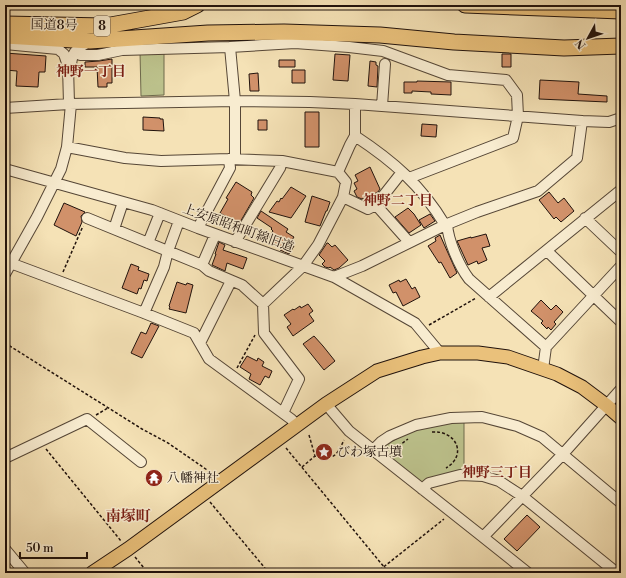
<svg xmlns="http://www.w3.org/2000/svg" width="626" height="578" font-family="'Libre Bodoni','Noto Serif JP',serif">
	<rect width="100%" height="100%" fill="#f5e2b6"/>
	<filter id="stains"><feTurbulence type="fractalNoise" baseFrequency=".005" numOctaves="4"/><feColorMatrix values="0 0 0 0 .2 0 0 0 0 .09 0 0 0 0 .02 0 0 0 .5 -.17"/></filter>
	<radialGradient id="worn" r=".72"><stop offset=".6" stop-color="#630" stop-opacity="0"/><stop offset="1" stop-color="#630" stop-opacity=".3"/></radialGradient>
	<!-- green -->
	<path fill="#bdc38d" stroke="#6e6a4c" d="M140,52l24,1v42l-23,1z
		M464,422v49l-29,6 -13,5 -4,-1 -34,-28 -1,-5c23,-18 52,-25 81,-26z"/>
	<!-- building -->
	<path fill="#d1916a" stroke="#20120c" d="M5,53l41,3 -1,16h-6l-1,15 -22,-1 1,-15 -12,-1z
		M335,54l15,1 -2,26 -15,-1z
		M502,54h9v13h-9z
		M112,59v24h-5v4h-9l-1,-20h-12v-5l14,-1z
		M279,60h16v7h-16z
		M370,61l6,1v3l2,1 -1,21 -9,-1z
		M292,70h13v13h-13z
		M258,73l1,18h-9l-1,-17z
		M540,80l39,2 -1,12 29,2v6l-68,-3z
		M417,81l34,1v13l-20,-1v-2l-19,-1v2h-8v-11h13z
		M305,112h14v35h-14z
		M143,117l17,1v1h3l1,12 -21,-1z
		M258,120h9v10h-9z
		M422,124l15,1 -1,12 -15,-1z
		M370,167l10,22 -2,3 -10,5 -1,-1 -5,3 -5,-2 -3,-6 3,-2 -3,-6 4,-2 -3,-6z
		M236,182l16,10 -1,3 3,3 -15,26 -19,-11 8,-14 -2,-1z
		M291,187l15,9 -15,22 -22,-6 8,-11 2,1 2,-4 1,1z
		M549,192l9,11 6,-5 10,13 -13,11 -5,-5 -2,2 -15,-19z
		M312,196l18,6 -3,9h-1l-6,15 -15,-4z
		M64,203l21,9 -4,4 1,6 -6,14 -22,-11z
		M408,208l6,6 7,11 -12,8 -14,-16z
		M261,211l27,18 -2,3 8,5 -4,6 4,3 -5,8 -9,-4 1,-2 -12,-8 1,-2 -1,-1 4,-6 -2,-2 1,-1 -15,-10z
		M430,214l5,7 -11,7 -5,-8z
		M486,234l4,12 -8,2 5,12 -9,4 -1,-3 -9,4 -11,-24 14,-4v1z
		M440,235l17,38 -7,5 -9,-16 -2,1 -11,-17 8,-5 -1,-3z
		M219,242l6,3 -2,5 24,8 -4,11 -16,-6 -2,8 -13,-6 4,-11h-1z
		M327,243h1l4,4 3,-2 13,15 -9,8 -5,2 -4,-3 -1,1 -4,-1 -3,-3 3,-3 -6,-6z
		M131,264l8,3 -1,3 11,4 -2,7 -3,-1 -3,9 -2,-1 -2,6 -15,-6z
		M406,279l6,10 3,-2 5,10 -17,9 -7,-14 -3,1 -4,-8 10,-5 1,2z
		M177,282l9,3 1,-2 6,2 -7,28 -17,-4 1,-2 -1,-1z
		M541,300l10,10 5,-5 7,7 -9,10 2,2 -5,6 -3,-3 -1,2 -6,-6 2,-2 -12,-10z
		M308,304l5,7 -4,3 5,7 -21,15 -6,-9 4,-3 -7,-9 9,-6 1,1 6,-4 1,2z
		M151,323l8,3 -17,32 -11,-5 10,-21 5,2z
		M314,336l9,10 12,15 -11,9 -21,-26z
		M247,356l10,5 1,-3 6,4 -2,4 10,5 -3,7 -4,-2 -5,9 -11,-6 2,-5 -11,-7z
		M156,470l7,7 -11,9 -7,-8z
		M527,515l13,12 -23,24 -13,-12z"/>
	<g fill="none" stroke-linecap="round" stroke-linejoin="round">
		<defs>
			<path id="minor" d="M5,44l53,5 6,5 4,12 1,38
				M230,47l65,-4 54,4 34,4 65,24 58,5 11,15 1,21 -5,22 -104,40
				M80,55h18l24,-5 108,-3 5,54v58
				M71,68c0,-17 6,-19 19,-27
				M382,106l3,-42
				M5,108l64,-4 166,-3 75,1 45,2 227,17 27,1 12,-4
				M355,136c38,25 66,49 90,89
				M67,147l58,11 36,3 68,-2 53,2 56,11 12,-27 5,-9v-32
				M5,169l147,41 46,18 136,49 81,46 25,30
				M343,197l25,12 8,-4 33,37
				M376,205l26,-33
				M87,218l115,47 7,6 33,14 21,19 1,29 35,46 -16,34
				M585,218l36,34
				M447,224c1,16 12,42 22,55l77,68
				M198,228l32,-60 -1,-9
				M114,229l9,-27
				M235,242l45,-74 2,-7
				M148,243l12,-30
				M547,251l74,71
				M5,261l139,52 50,20 15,26 82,60 6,6
				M202,265l13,-30
				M5,274l32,-57 24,-48 6,-22 4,-43
				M334,277l28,-11 83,-41 32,-13 61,-21 39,-33 5,-37
				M489,297l132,-107
				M263,304l40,-38 15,-21 25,-48 3,-15 -8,-10
				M144,313l20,-46 4,-16 11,-30
				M200,343l31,-62
				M543,369l3,-22 75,-81
				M326,404l23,27 134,106
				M373,450l8,-8 9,-6 26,-11 35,-7 31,-1 35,9 25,11 79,66
				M5,458l82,-39 54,43
				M422,489l7,-6 31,-8 23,1 16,5 23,15 95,77
				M5,549l20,24
				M528,573l-45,-36 80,-83 58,-65"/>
			<path id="major" d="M92,573l36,-24 198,-145 51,-33 45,-14 18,-4h38l30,4 49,17 25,13 24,18 15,13"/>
			<path id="highway" d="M465,5l156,6
				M5,24l100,2 78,-14 14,-7
				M5,36l85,5 118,-8 76,-1 96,3 74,7 110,6 57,-2"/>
		</defs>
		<!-- minor casing -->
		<use href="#minor" stroke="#554636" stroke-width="12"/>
		<!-- major casing -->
		<use href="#major" stroke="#20120c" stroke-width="15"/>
		<!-- highway casing -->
		<use href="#highway" stroke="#20120c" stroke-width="17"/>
		<!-- path -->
		<path stroke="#20120c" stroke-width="1.5" stroke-dasharray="3 2" stroke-linecap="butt" d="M63,272l20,-46
			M429,325l47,-27
			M5,343l137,86 26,14 45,31
			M237,368l18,-33
			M96,415l12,-7
			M432,432c24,-2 36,23 14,36
			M309,435l6,21
			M286,448l103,125
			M46,449l75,92
			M389,449l7,-1 12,-9
			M302,467l13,-11c19,4 21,1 29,-16
			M210,502l59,71
			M135,557l13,16
			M376,573l68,-54"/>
		<!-- minor -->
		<use href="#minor" stroke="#f8ecd0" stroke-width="10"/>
		<!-- major -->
		<use href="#major" stroke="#eac17b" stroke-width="13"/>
		<!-- highway -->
		<use href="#highway" stroke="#eac17b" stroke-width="15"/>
	</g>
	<!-- icons -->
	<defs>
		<symbol id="sight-disc" viewBox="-11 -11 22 22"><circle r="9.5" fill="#8f2418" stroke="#f8ecd0"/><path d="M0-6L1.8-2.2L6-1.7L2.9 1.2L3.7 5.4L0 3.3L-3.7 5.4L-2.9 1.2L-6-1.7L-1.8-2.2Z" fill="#fff"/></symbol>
		<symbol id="temple-disc" viewBox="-11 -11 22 22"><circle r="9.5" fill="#8f2418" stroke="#f8ecd0"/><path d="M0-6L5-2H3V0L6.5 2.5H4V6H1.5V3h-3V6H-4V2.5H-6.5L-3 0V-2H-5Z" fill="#fff"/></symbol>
	</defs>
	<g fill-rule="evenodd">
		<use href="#sight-disc" x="314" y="442" width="20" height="20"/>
		<use href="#temple-disc" x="144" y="468" width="20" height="20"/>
	</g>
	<g text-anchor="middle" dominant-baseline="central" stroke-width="3" stroke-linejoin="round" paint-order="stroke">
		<!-- shield labels -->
		<rect fill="#f8ecd0" stroke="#615347" stroke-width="1" x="94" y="16" width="16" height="20" rx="3"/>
		<g font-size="12" font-weight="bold" fill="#20120c">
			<text x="102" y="26">8</text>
		</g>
		<!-- street labels -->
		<g font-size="13" fill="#20120c" stroke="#f8ecd0">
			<text transform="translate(54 25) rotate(1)">国道8号</text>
			<text transform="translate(238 228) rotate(20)">上安原昭和町線旧道</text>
		</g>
		<!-- poi labels -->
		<g font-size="13" fill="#20120c" stroke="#f8ecd0" text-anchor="start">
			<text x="337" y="452">びわ塚古墳</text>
			<text x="167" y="478">八幡神社</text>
		</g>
		<!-- neighbourhood labels -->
		<g font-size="14" font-weight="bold" fill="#7a1f14" stroke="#f8ecd0">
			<text x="91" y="72">神野一丁目</text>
			<text x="398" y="201">神野二丁目</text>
			<text x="497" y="473">神野三丁目</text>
		</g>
		<!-- quarter labels -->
		<g font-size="15" font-weight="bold" fill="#7a1f14" stroke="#f8ecd0">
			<text x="128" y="516">南塚町</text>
		</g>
	</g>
	<!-- margin -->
	<rect width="626" height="578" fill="none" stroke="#f5e2b6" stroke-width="20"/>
	<rect x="6" y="6" width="614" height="566" fill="none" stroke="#20120c" stroke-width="2"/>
	<rect x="10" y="10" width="606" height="558" fill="none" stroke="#20120c"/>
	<!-- north arrow -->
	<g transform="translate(588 38) rotate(230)" stroke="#f8ecd0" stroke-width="3" paint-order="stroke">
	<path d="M0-3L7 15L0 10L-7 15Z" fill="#20120c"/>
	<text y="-6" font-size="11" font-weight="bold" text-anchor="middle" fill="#20120c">N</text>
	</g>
	<!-- scale -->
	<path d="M20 552v6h67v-6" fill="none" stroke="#20120c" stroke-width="2"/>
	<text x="26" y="552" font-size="12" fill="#20120c" stroke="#f8ecd0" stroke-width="3" paint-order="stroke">50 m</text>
	<rect width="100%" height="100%" filter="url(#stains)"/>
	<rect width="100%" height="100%" fill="url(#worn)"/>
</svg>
